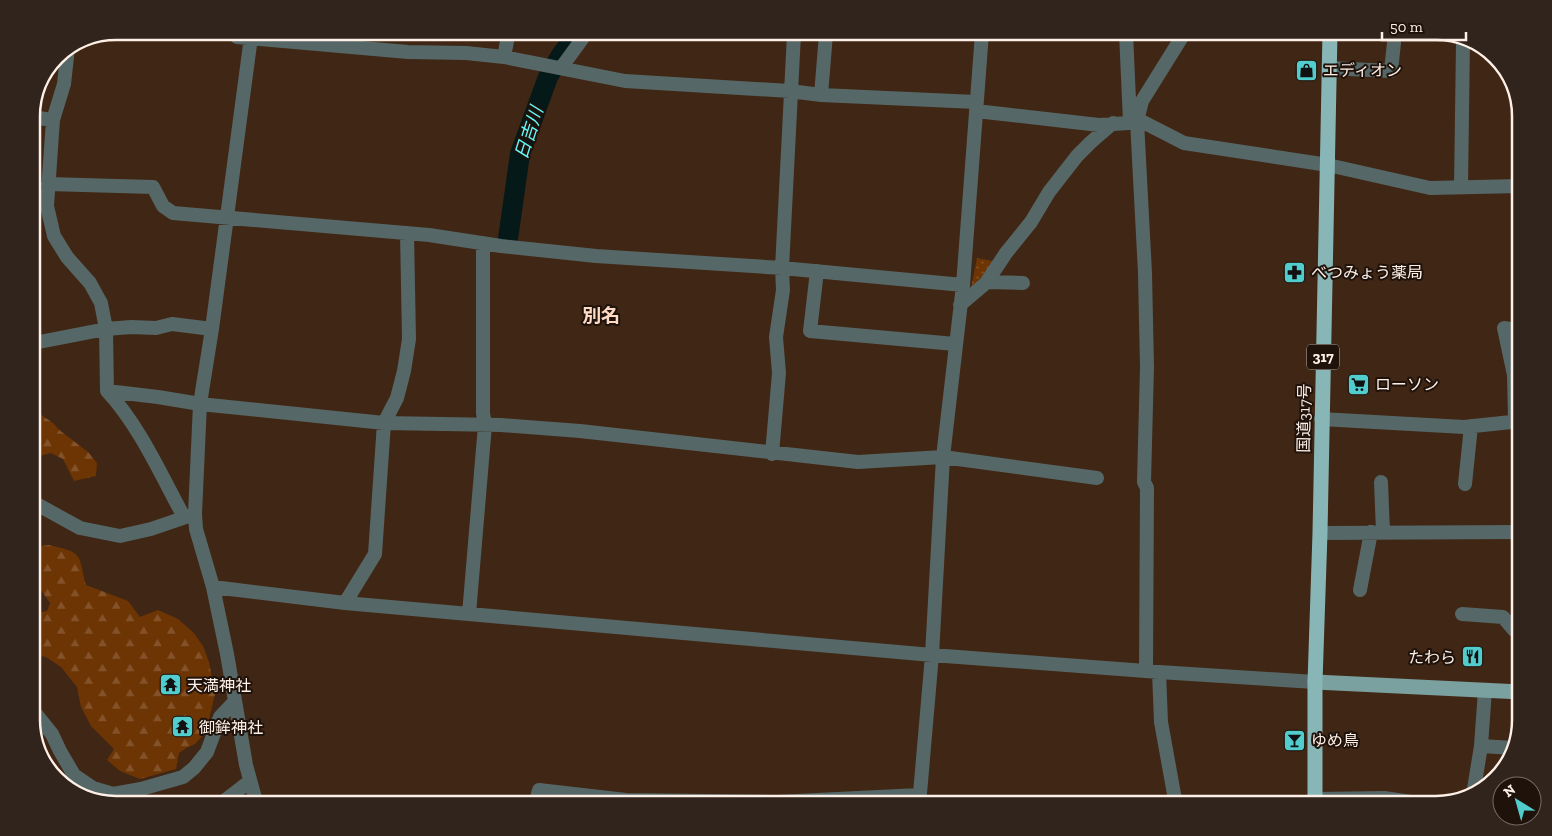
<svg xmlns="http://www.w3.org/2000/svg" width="1552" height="836" font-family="'Zilla Slab','Noto Sans JP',serif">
	<defs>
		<pattern id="forest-firs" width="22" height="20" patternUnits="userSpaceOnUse" patternTransform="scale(1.25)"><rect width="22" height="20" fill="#6d3404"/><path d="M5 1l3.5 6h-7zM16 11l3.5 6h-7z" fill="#835229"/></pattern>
		<pattern id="park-dots" width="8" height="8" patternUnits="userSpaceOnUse" patternTransform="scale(1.25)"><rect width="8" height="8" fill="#6d3404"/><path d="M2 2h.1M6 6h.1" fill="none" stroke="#835229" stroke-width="1.8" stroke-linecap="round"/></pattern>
	</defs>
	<rect width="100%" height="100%" fill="#402614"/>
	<!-- forest -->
	<path fill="url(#forest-firs)" d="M31,404c8,13 21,15 27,25l30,23 9,11 -1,13 -22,5 -11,-22 -12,-6 -15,4 -5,-3z
		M49,545c34,8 29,7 37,40l42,16 12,16 18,-7 20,9 15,13 10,14 6,16 6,32 -9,38 -11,12 -9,4 -7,5 -3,16 -36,10 -20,-8 -13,-11 7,-11 -23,-23 -10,-19 -4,-20 -16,-20 -15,-10 -15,-3v-40l16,-3 3,-8 -19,-27v-29z"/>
	<!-- park -->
	<path fill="url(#park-dots)" d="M977,258l21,4 -28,31z"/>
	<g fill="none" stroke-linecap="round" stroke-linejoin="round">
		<!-- river -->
		<path stroke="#051919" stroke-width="20" d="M508,239l12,-85 28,-77 13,-22 15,-20"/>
		<!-- minor -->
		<path stroke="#556766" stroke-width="14" d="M1126,33l4,89
			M237,37l171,15 58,1 38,4 121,24 165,10 31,4 155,7
			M251,37l-39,292 -12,75 -5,110 1,15 17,58 14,67 19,111 11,40
			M68,48l-4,36 -11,36 -6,86 7,30 13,21 23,26 11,20 5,26 1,62c32,34 54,84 77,126
			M504,57l4,-21
			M561,68l24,-33
			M1329,68l62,3 3,-28
			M821,95l5,-61
			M976,111l123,14 44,-3 41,21 144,22 102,23 91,-2
			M31,117l22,3
			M48,184l105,3 10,19 10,7 256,22 72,11 95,10 186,12 181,17
			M1461,187l2,-145 6,-3
			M817,271l-7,60 145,13
			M987,282l36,1
			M960,305l26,-22 20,-30 25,-31 18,-30 28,-36 14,-14 22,-19
			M31,340l3,3 72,-14 25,-2 25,1 16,-4 40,5
			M107,391l51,6 42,7 184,19 117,2 79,6 278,31 85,-5 154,21
			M1321,419l143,8 57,-6
			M1515,420l-1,-45 -10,-47 17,3
			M772,454l7,-81 -3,-36 7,-47 -1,-22 12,-234
			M1381,482l2,50
			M1465,484l6,-58
			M31,501l49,27 40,8 31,-7 41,-14
			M1320,533l201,-1
			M213,587l132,16 587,52 227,17 156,10
			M1360,590l11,-58
			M345,603l30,-49 9,-131 13,-25 7,-27 5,-32 -2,-106
			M469,614l16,-189 -2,-12v-170
			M1462,614l41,3 11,13 7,1
			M1146,671l1,-183 -3,-6 3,-115 -2,-94 -8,-152 5,-20 43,-69
			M1159,672l2,50 15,83
			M31,708l21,26 8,17 14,24 19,13 20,6 28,-5 42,-12 11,-9 13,-16 13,-35 15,-16
			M1481,746l33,2
			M1473,795l8,-49 4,-56
			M1315,799l69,-1 47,7
			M219,805l31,-24
			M535,805l4,-15 87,10 150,2 143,-7
			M919,805l13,-150 11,-198 20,-172 19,-252"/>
		<!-- major -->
		<path stroke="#7aa09f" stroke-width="15" d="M1315,682l206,10"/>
		<!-- highway -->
		<path stroke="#88b6b6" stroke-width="15" d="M1315,805v-123l5,-149 10,-501"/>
	</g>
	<!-- icons -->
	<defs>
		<symbol id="shop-square" viewBox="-11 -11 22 22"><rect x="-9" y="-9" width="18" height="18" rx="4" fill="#52cdcd" stroke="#1e120b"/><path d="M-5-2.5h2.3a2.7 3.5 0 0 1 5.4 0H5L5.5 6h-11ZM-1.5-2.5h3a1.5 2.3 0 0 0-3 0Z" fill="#111"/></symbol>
		<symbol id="pharmacy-square" viewBox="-11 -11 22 22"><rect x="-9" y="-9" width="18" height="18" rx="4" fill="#52cdcd" stroke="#1e120b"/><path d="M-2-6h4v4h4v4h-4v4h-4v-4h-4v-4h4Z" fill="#111"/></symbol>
		<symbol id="supermarket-square" viewBox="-11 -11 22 22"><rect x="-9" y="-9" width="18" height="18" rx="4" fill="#52cdcd" stroke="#1e120b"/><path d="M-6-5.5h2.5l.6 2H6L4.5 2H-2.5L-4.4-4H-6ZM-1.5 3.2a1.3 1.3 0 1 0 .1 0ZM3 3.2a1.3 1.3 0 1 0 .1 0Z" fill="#111"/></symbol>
		<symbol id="restaurant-square" viewBox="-11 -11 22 22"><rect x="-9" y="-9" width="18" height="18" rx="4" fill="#52cdcd" stroke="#1e120b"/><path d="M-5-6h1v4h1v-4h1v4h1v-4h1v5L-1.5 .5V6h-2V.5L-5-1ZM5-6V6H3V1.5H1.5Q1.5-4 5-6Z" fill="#111"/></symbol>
		<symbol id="temple-square" viewBox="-11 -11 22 22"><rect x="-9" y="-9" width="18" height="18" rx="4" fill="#52cdcd" stroke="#1e120b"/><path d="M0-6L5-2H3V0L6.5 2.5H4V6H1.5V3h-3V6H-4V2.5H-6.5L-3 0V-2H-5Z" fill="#111"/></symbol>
		<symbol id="bar-square" viewBox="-11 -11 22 22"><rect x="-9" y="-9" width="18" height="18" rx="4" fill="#52cdcd" stroke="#1e120b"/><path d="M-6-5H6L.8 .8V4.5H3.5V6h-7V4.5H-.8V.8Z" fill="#111"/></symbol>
	</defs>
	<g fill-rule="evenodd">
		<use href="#shop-square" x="1294" y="58" width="25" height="25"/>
		<use href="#pharmacy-square" x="1282" y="260" width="25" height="25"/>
		<use href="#supermarket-square" x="1346" y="372" width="25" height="25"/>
		<use href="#restaurant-square" x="1460" y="644" width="25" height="25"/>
		<use href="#temple-square" x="158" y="672" width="25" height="25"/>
		<use href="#temple-square" x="170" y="714" width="25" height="25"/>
		<use href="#bar-square" x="1282" y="728" width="25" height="25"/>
	</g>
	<g text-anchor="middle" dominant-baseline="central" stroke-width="4" stroke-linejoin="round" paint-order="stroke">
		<!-- shield labels -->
		<rect fill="#1e120b" stroke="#bbada5" stroke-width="1" x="1307" y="344.5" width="32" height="25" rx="4"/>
		<g font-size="15" font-weight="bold" fill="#fef0e7">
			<text x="1323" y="357">317</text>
		</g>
		<!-- poi labels -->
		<g font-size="16" fill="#fef0e7" stroke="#1e120b" text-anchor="start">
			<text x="1323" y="70">エディオン</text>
			<text x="1311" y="272">べつみょう薬局</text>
			<text x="1375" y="384">ローソン</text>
			<text x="1456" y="657" text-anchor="end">たわら</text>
			<text x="187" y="685">天満神社</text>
			<text x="199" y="727">御鉾神社</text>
			<text x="1311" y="740">ゆめ鳥</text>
		</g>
		<!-- street labels -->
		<g font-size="16" fill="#fef0e7" stroke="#1e120b">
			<text transform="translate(1304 418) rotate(-89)">国道317号</text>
		</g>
		<!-- water labels -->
		<g font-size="18" font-style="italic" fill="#64fbfb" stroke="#1e120b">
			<text transform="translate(529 133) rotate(-72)">日吉川</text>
		</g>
		<!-- quarter labels -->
		<g font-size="19" font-weight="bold" fill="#fedac5" stroke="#1e120b">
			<text x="601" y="315">別名</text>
		</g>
	</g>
	<!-- crop -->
	<path d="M0 0H1552V836H0ZM116 40H1436A76 76 0 0 1 1512 116V720A76 76 0 0 1 1436 796H116A76 76 0 0 1 40 720V116A76 76 0 0 1 116 40Z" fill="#30241d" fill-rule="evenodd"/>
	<path fill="none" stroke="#fef0e7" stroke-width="2.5" d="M116 40H1436A76 76 0 0 1 1512 116V720A76 76 0 0 1 1436 796H116A76 76 0 0 1 40 720V116A76 76 0 0 1 116 40Z"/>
	<!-- north arrow -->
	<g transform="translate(1517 801) rotate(323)"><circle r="24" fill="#1e120b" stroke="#786b63"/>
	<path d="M0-4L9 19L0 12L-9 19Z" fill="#52cdcd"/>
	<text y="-8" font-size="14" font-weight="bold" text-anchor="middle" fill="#fef0e7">N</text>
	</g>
	<!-- scale -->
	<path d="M1382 32v8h84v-8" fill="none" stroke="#fef0e7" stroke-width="2.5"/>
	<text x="1390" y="32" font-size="15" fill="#fef0e7" stroke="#1e120b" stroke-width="4" paint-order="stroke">50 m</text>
</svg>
